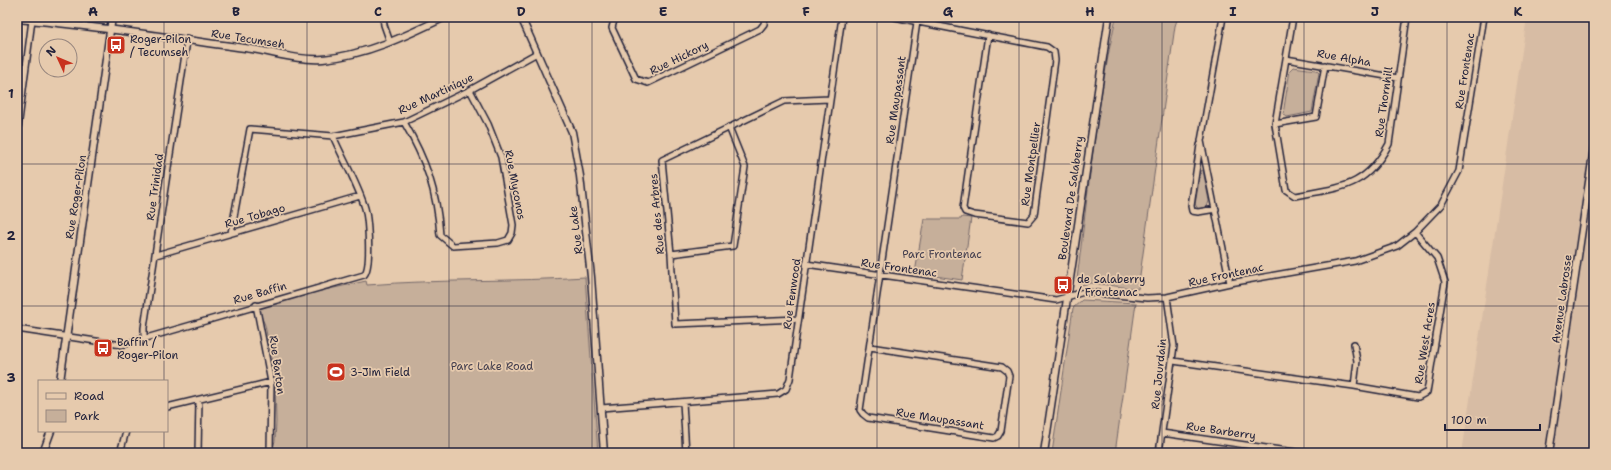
<svg xmlns="http://www.w3.org/2000/svg" width="1611" height="470" font-family="'Shantell Sans',sans-serif">
	<rect width="100%" height="100%" fill="#e6caad"/>
	<filter id="ink" filterUnits="userSpaceOnUse"><feTurbulence type="fractalNoise" baseFrequency=".025" numOctaves="2"/><feDisplacementMap in="SourceGraphic" scale="8" xChannelSelector="R" yChannelSelector="G"/><feConvolveMatrix kernelMatrix="1 2 1 2 8 2 1 2 1" color-interpolation-filters="sRGB"/></filter>
	<g filter="url(#ink)">
		<!-- built -->
		<path fill="#d7bca4" d="M1527,17h67v436h-132z"/>
		<!-- green -->
		<path fill="#c6af9a" stroke="#74686a" d="M1116,17h62l-3,9 -37,263 -46,-6 -11,2 -4,-6c11,-87 20,-176 39,-262z
			M1293,67l23,3 3,3 -7,39 -25,5 -4,-3 7,-44z
			M1203,170l6,31 -2,6 -9,2 -3,-5 6,-33z
			M962,217l9,1 -9,62 -47,-7 9,-54h37z
			M585,277l13,176h-327l4,-12 1,-19 -1,-44 -10,-53 -9,-20 110,-24 1,4c73,-6 145,-3 218,-8z
			M1082,300l54,3 -21,150h-63l21,-145z"/>
		<g fill="none" stroke-linecap="round" stroke-linejoin="round">
			<defs>
				<path id="minor" d="M383,17l1,8 6,17
					M620,17l-6,3 -2,8 24,51 12,4 112,-54 4,-5 1,-7
					M895,17c50,11 101,20 152,30l7,5 1,8 -21,155 -6,7 -54,-7 -9,-3 -2,-4 25,-173
					M1223,17l-22,124 29,142
					M1293,17l-18,107 11,66 9,6c46,-9 70,-7 94,-52l18,-127
					M1286,59l112,19
					M404,122c22,38 33,69 36,113l13,11 45,-3 10,-3 4,-7 1,-8 -12,-68 -13,-33 -18,-34
					M1275,124l41,-7 9,-52
					M17,136l15,-116
					M1200,145l-9,61 1,5 6,1 18,-3
					M231,233l19,-104 83,7 71,-14 66,-32 67,-37
					M671,254l62,-8 12,-79 -16,-40
					M156,255l204,-59
					M806,264l250,36 28,-8 63,6 20,-1 63,-14 125,-22 42,-15 18,-14 26,-27 18,-34 25,-154
					M256,305l15,77 -1,71
					M798,319l-123,5 -4,-70 -9,-94 122,-59 45,-2
					M17,329l105,16 242,-70c8,-8 4,-60 0,-70 -8,-24 -21,-46 -31,-69
					M144,337v-9l43,-287
					M1354,344l3,17 -3,25
					M870,347l132,20 5,4 2,5 -8,55 -3,5 -4,2 -126,-20 -5,-4 -3,-4 57,-388
					M1173,361l181,25 64,11 9,-5 18,-110 -8,-24 -22,-26
					M683,402l3,51
					M167,407l104,-25
					M601,408l177,-14 8,-5 4,-10 52,-362
					M1162,433l140,20
					M120,453l6,-22
					M198,453l1,-53
					M1159,453l15,-107 -7,-49"/>
				<path id="tertiary" d="M521,17l51,115 8,44 11,101 13,176
					M17,19c76,6 152,19 228,29 25,3 52,13 78,11 43,-4 83,-23 122,-42
					M60,381l52,-364
					M43,453l8,-22
					M1044,453l65,-436
					M1549,453l45,-305"/>
			</defs>
			<!-- minor casing -->
			<use href="#minor" stroke="#22223b" stroke-width="8"/>
			<!-- tertiary casing -->
			<use href="#tertiary" stroke="#22223b" stroke-width="9"/>
			<!-- minor -->
			<use href="#minor" stroke="#e6caad" stroke-width="5"/>
			<!-- tertiary -->
			<use href="#tertiary" stroke="#e6caad" stroke-width="6"/>
		</g>
	</g>
	<!-- grid -->
	<path fill="none" stroke="#22223b" stroke-width="1" stroke-opacity="0.55" d="M164,17v364M307,17v436M449,17v436M592,17v436M734,17v436M877,17v436M1019,17v436M1162,17v436M1304,17v436M1447,17v436M17,164h1577M17,306h1577M164,431v22"/>
	<!-- icons -->
	<defs>
		<symbol id="bus-square" viewBox="-11 -11 22 22"><rect x="-9" y="-9" width="18" height="18" rx="4" fill="#c8321e" stroke="#e6caad"/><path d="M-5-6H5V4H4V6H2V4H-2V6H-4V4H-5ZM-3.5-4V0h7V-4ZM-3.5 1.2v1.5H-2V1.2ZM2 1.2v1.5H3.5V1.2Z" fill="#fff"/></symbol>
		<symbol id="stadium-square" viewBox="-11 -11 22 22"><rect x="-9" y="-9" width="18" height="18" rx="4" fill="#c8321e" stroke="#e6caad"/><path d="M0-5a6.5 5 0 1 0 0 10a6.5 5 0 1 0 0-10ZM-3.5-1.8h7v3.6h-7Z" fill="#fff"/></symbol>
	</defs>
	<g fill-rule="evenodd">
		<use href="#bus-square" x="105" y="34" width="22" height="22"/>
		<use href="#bus-square" x="1052" y="274" width="22" height="22"/>
		<use href="#bus-square" x="92" y="337" width="22" height="22"/>
		<use href="#stadium-square" x="325" y="361" width="22" height="22"/>
	</g>
	<g text-anchor="middle" dominant-baseline="central" stroke-width="3.5" stroke-linejoin="round" paint-order="stroke">
		<!-- poi labels -->
		<g font-size="11" fill="#22223b" stroke="#e6caad" text-anchor="start">
			<text x="130" y="39">Roger-Pilon<tspan x="130" dy="13">/ Tecumseh</tspan></text>
			<text x="1077" y="279">de Salaberry<tspan x="1077" dy="13">/ Frontenac</tspan></text>
			<text x="117" y="342">Baffin /<tspan x="117" dy="13">Roger-Pilon</tspan></text>
			<text x="350" y="372">3-Jim Field</text>
		</g>
		<!-- street labels -->
		<g font-size="11" fill="#22223b" stroke="#e6caad">
			<text transform="translate(248 39) rotate(9)">Rue Tecumseh</text>
			<text transform="translate(679 58) rotate(-26)">Rue Hickory</text>
			<text transform="translate(1344 58) rotate(10)">Rue Alpha</text>
			<text transform="translate(1465 71) rotate(-81)">Rue Frontenac</text>
			<text transform="translate(436 94) rotate(-25)">Rue Martinique</text>
			<text transform="translate(896 100) rotate(-82)">Rue Maupassant</text>
			<text transform="translate(1384 102) rotate(-82)">Rue Thornhill</text>
			<text transform="translate(1031 164) rotate(-82)">Rue Montpellier</text>
			<text transform="translate(515 185) rotate(79)">Rue Myconos</text>
			<text transform="translate(155 187) rotate(-82)">Rue Trinidad</text>
			<text transform="translate(76 197) rotate(-81)">Rue Roger-Pilon</text>
			<text transform="translate(1071 198) rotate(-82)">Boulevard De Salaberry</text>
			<text transform="translate(657 214) rotate(-95)">Rue des Arbres</text>
			<text transform="translate(255 216) rotate(-16)">Rue Tobago</text>
			<text transform="translate(576 230) rotate(-97)">Rue Lake</text>
			<text transform="translate(899 268) rotate(8)">Rue Frontenac</text>
			<text transform="translate(1226 275) rotate(-12)">Rue Frontenac</text>
			<text transform="translate(260 293) rotate(-16)">Rue Baffin</text>
			<text transform="translate(792 294) rotate(-82)">Rue Fenwood</text>
			<text transform="translate(1562 299) rotate(-82)">Avenue Labrosse</text>
			<text transform="translate(1425 343) rotate(-81)">Rue West Acres</text>
			<text transform="translate(277 365) rotate(82)">Rue Barton</text>
			<text transform="translate(1159 374) rotate(-84)">Rue Jourdain</text>
			<text transform="translate(940 419) rotate(9)">Rue Maupassant</text>
			<text transform="translate(1221 431) rotate(8)">Rue Barberry</text>
		</g>
		<!-- park labels -->
		<g font-size="11" fill="#433e4e" stroke="#e6caad">
			<text x="942" y="254">Parc Frontenac</text>
			<text x="492" y="366">Parc Lake Road</text>
		</g>
	</g>
	<!-- margin -->
	<rect width="1611" height="470" fill="none" stroke="#e6caad" stroke-width="44"/>
	<!-- legend -->
	<rect x="38" y="380" width="130" height="52" fill="#e6caad" stroke="#98877f"/>
	<rect x="46" y="393" width="20" height="6" fill="#e6caad" stroke="#98877f"/>
	<text x="74" y="400" font-size="12" fill="#22223b">Road</text>
	<rect x="46" y="410" width="20" height="12" fill="#c6af9a" stroke="#98877f"/>
	<text x="74" y="420" font-size="12" fill="#22223b">Park</text>
	<!-- north arrow -->
	<g transform="translate(58 58) rotate(314)"><circle r="19" fill="#e6caad" stroke="#98877f"/>
	<path d="M0-3L7 15L0 10L-7 15Z" fill="#c8321e"/>
	<text y="-6" font-size="11" font-weight="bold" text-anchor="middle" fill="#22223b">N</text>
	</g>
	<!-- scale -->
	<path d="M1445 424v6h95v-6" fill="none" stroke="#22223b" stroke-width="2"/>
	<text x="1451" y="424" font-size="12" fill="#22223b" stroke="#e6caad" stroke-width="3" paint-order="stroke">100 m</text>
	<rect x="22" y="22" width="1567" height="426" fill="none" stroke="#22223b" stroke-width="1.5"/>
	<g font-size="13" text-anchor="middle" font-weight="bold" fill="#22223b">
		<text x="93" y="16">A</text>
		<text x="236" y="16">B</text>
		<text x="378" y="16">C</text>
		<text x="521" y="16">D</text>
		<text x="663" y="16">E</text>
		<text x="806" y="16">F</text>
		<text x="948" y="16">G</text>
		<text x="1090" y="16">H</text>
		<text x="1233" y="16">I</text>
		<text x="1375" y="16">J</text>
		<text x="1518" y="16">K</text>
		<text x="11" y="98">1</text>
		<text x="11" y="240">2</text>
		<text x="11" y="382">3</text>
	</g>
</svg>
